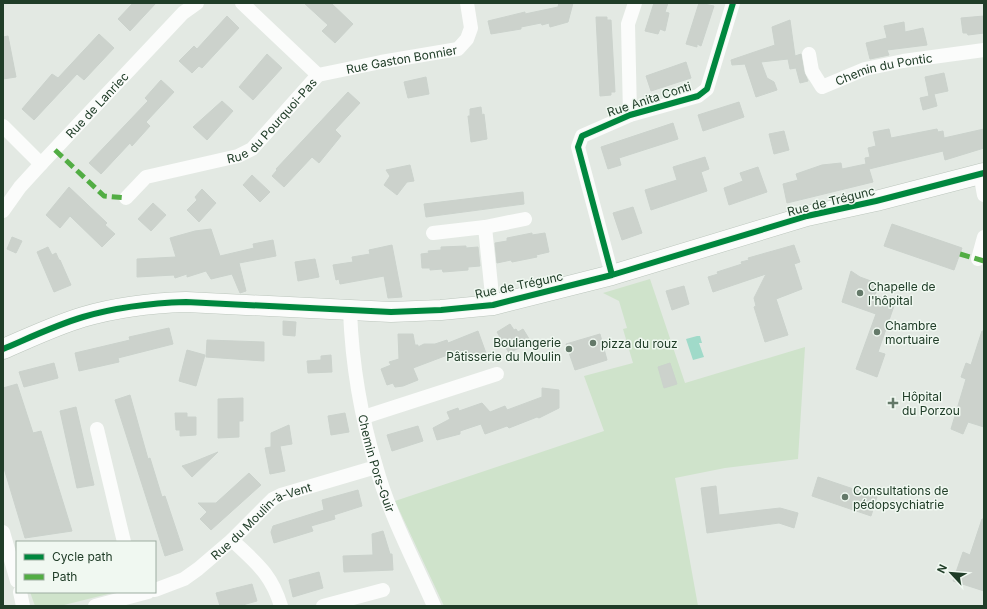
<svg xmlns="http://www.w3.org/2000/svg" width="987" height="609" font-family="Inter,sans-serif">
<style>
.green{fill:#cfe3cb}
.water{fill:#a0dac9}
.building{fill:#ccd2cc;stroke:#cbd2cc}
.lines{fill:none;stroke-linecap:round;stroke-linejoin:round}
.secondary-casing{stroke:#bcc6bd;stroke-width:21}
.minor{stroke:#fbfcfb;stroke-width:14}
.secondary{stroke:#fbfcfb;stroke-width:20}
.quiet{stroke:#52ad44;stroke-width:5;stroke-dasharray:10 5;stroke-linecap:butt}
.cycleway-casing{stroke:#f0f8f1;stroke-width:8}
.cycleway{stroke:#00873e;stroke-width:6}
.poi-dot{fill:#647969;stroke:#f0f8f1;stroke-width:1.5}
.labels{text-anchor:middle;dominant-baseline:central;stroke-width:3;stroke-linejoin:round;paint-order:stroke}
.street-label{font-size:12px;fill:#203d28;stroke:#f0f8f1}
.poi-label{font-size:12px;fill:#203d28;stroke:#f0f8f1;text-anchor:start}
</style>
<rect width="100%" height="100%" fill="#e3e9e3"/>
<path class="green" d="M650,279L685,383L805,347L798,459L725,468L675,478L698,606H444L395,501L604,431L584,376L633,363L623,329L627,328L619,301L603,293Z
M30,592H116L60,606H35Z"/>
<path class="water" d="M697,336H700L702,343H699L704,357L693,360L686,339Z"/>
<path class="building" d="M133,3H156L130,31L118,19Z
M304,3H331L353,24L335,43L322,31L328,25Z
M559,3H573L568,22L550,27L549,23L542,25L541,23L521,27V29L491,34L488,21L525,12V14L558,7Z
M654,3H668L665,12L669,13L665,31L660,29L658,34L645,31Z
M699,3L714,6L701,46L697,44V47L686,44Z
M227,16L239,28L202,68L199,66L192,73L179,61L194,46L197,49Z
M984,16V33L968,35L967,33H963L961,18Z
M596,17H607V20H611L615,92H611V95L600,96Z
M790,20L795,56L801,54L804,72L808,81L800,83L796,68L790,69L788,59L761,62L767,78L774,82L777,90L756,97L745,64L732,65L731,60L775,45L772,27Z
M904,22L905,32L923,28L927,45L887,50L889,55L870,59L866,43L887,38L884,26Z
M99,34L114,48L84,80L77,74L34,120L22,109L52,74L58,78Z
M8,36L16,77L3,79V37Z
M267,54L282,68L253,100L239,87Z
M686,62L691,78L651,91L646,76Z
M944,73L948,91L934,94L937,106L923,110L920,98L929,96L925,77Z
M426,77L429,94L408,98L404,82Z
M161,80L174,92L146,122L150,126L132,146L130,143L101,174L89,163L148,101L145,98Z
M348,92L360,103L335,130L341,136L319,163L312,157L284,187L272,176L277,170L276,169Z
M222,101L233,111L207,140L193,127Z
M739,102L744,117L703,131L698,115Z
M481,107L482,115L484,114L487,139L471,142L468,116H470V109Z
M673,123L678,139L619,158L621,165L608,169L601,147Z
M889,129L891,138L937,129L938,132L943,131L944,138L984,129V148L945,160L943,151L869,169L873,182L787,203L783,184L798,180L796,174L822,165L841,163L842,169L866,164L865,158L870,157L868,148L876,146L873,132Z
M784,131L789,150L774,154L769,134Z
M705,157L709,169L701,172L707,191L651,210L645,190L677,180L673,167Z
M410,165L414,181L407,182L397,195L384,185L390,176L386,170Z
M758,167L767,192L729,205L724,188L743,181L740,173Z
M252,175L270,192L260,202L243,185Z
M69,187L107,223L105,225L115,234L102,247L70,216L60,228L46,215Z
M202,189L216,203L199,222L187,210L197,200L195,197Z
M523,192L524,204L426,217L424,204Z
M153,203L166,215L151,231L138,219Z
M633,207L642,233L622,240L613,213Z
M892,224L962,248L954,270L884,246Z
M211,229L220,256L254,248L253,244L273,240L276,256L239,263L246,291L240,293L232,274L211,279L206,271L187,277V274L175,278L174,275L137,277V259L176,257L170,238L195,231Z
M532,233V235L545,233L549,252L536,255L537,257L512,262L511,260L497,263L495,243L507,241V238Z
M12,237L22,241L16,253L7,249Z
M392,245L402,297L388,298L384,276L340,284L339,279L336,280L333,265L353,262L352,257L370,254L369,250Z
M794,245L800,262L794,264L802,289L776,299L788,335L765,342L754,307L756,306L754,298L766,274L713,292L708,277L718,274L717,272L742,264L741,262L749,260L748,258Z
M466,246V248L478,247L480,266L468,267V270L443,272L442,269L430,270V268H422L421,254L429,253L428,251L441,250V247Z
M48,247L52,255L56,253L59,260H60L71,285L54,292L37,252Z
M315,259L319,277L298,281L295,262Z
M851,271L860,277L879,284L875,295L895,303L878,352L885,354L877,377L856,369L876,314L842,302Z
M684,286L689,304L672,310L666,291Z
M283,321L296,322L295,336L283,335Z
M510,324L514,330L516,329L518,332L523,329L531,342L509,353L497,332Z
M169,328L173,344L118,358L119,362L79,371L75,353L130,340L129,337Z
M478,331L487,356L477,360L475,355L461,360L458,351L413,368L418,380L403,386L395,387L393,383L387,385L381,369L391,365L389,362L399,359L398,334H413L415,345H418V347L424,344H435L447,340L448,343Z
M982,331H984V427L968,422L963,434L951,429L966,379L961,377L966,363L971,365Z
M600,334L607,360L575,370L566,344Z
M207,340L264,342V361L206,357Z
M187,350L205,355L196,386L179,381Z
M331,355L332,372L308,373L307,361L321,360V356Z
M54,363L58,378L24,387L19,372Z
M670,363L677,384L664,388L658,367Z
M17,384L33,433L41,431L72,531L25,538L3,465V388Z
M542,388L559,390V408L539,418L537,417L509,428L507,426L485,434L481,424L460,431V434L437,440L433,428L450,419L447,412L458,408L459,411L482,403L490,412L505,406L507,410L542,397Z
M130,395L148,459L150,458L162,497L165,496L183,550L165,556L115,400Z
M243,398V421H239V437L218,438V399Z
M76,407L94,485L77,488L60,411Z
M175,413H187V417H196V435L180,436V430H176Z
M345,413L349,432L331,435L328,416Z
M289,425L292,444L280,446L285,471L270,474L265,448L271,447V433Z
M418,426L423,441L392,451L387,435Z
M218,452L192,477L182,466L191,463Z
M249,473L261,485L211,530L200,519L207,512L198,503H216Z
M818,477L877,497L871,516L812,496Z
M716,486L719,515L780,508L798,513L794,528L779,523L707,533L701,488Z
M358,490L362,506L334,515L335,519L311,526L313,531L274,543L271,532L273,526L324,510L322,500Z
M982,519H984V591L953,581L963,552L970,555Z
M383,531L390,554H392L393,570L344,572L343,556L373,555L372,534Z
M319,572L323,588L293,597L289,580Z
M252,584L257,601L239,606H220L216,593Z"/>
<g class="lines">
<defs>
<path id="secondary" d="M3,349C29,338 56,325 83,317C117,307 152,303 186,302L391,312L441,310L493,305L612,275L807,216L876,201L984,173"/>
</defs>
<use href="#secondary" class="secondary-casing"/>
<g class="minor">
<path d="M242,3L318,75"/>
<path id="s1" d="M809,54L812,71L822,87L865,69L903,61L984,50"/>
<path id="s2" d="M318,75L381,62L458,49L467,39L471,28L467,3"/>
<path d="M630,115L628,24L635,3"/>
<path d="M3,126L41,164"/>
<path d="M980,173L984,195"/>
<path id="s3" d="M126,198L146,177L238,156L252,149L318,75"/>
<path id="s4" d="M3,211L20,187L41,164L183,13L197,3"/>
<path d="M485,227L525,219"/>
<path d="M433,233L485,227L493,305"/>
<path d="M978,259L984,237"/>
<path d="M612,275L578,147L582,136L630,115L698,96L707,89L733,3"/>
<path id="s5" d="M350,311C352,362 361,417 376,466C389,514 414,560 434,606"/>
<path d="M364,417L497,374"/>
<path d="M97,429L124,542"/>
<path d="M3,532L17,581"/>
<path d="M232,540C256,563 271,573 281,606"/>
<path id="s6" d="M155,590L184,579L198,569L232,540L273,499L281,495L376,467"/>
<path d="M20,592L23,606"/>
<path d="M95,606L148,592"/>
<path d="M323,606L383,590"/>
</g>
<use href="#secondary" class="secondary"/>
<path class="quiet" d="M55,150L104,196L126,198
M960,254L984,261"/>
<defs>
<path id="cycleway" d="M612,275L578,147L582,136L630,115L698,96L707,89L733,3
M3,349C29,338 56,325 83,317C117,307 152,303 186,302L391,312L441,310L493,305L612,275L807,216L876,201L984,173"/>
</defs>
<use href="#cycleway" class="cycleway-casing"/>
<use href="#cycleway" class="cycleway"/>
</g>
<g class="poi-dot">
<circle cx="860" cy="293" r="4"/>
<circle cx="877" cy="332" r="4"/>
<circle cx="593" cy="343" r="4"/>
<circle cx="569" cy="349" r="4"/>
<path d="M891 397h4v4h4v4h-4v4h-4v-4h-4v-4h4z"/>
<circle cx="845" cy="497" r="4"/>
</g>
<g class="labels">
<g class="street-label">
<text stroke="none"><textPath href="#s2" startOffset="85">Rue Gaston Bonnier</textPath></text>
<text stroke="none"><textPath href="#s1" startOffset="101">Chemin du Pontic</textPath></text>
<text transform="translate(649 99) rotate(-18)">Rue Anita Conti</text>
<text stroke="none"><textPath href="#s4" startOffset="142">Rue de Lanriec</textPath></text>
<text stroke="none"><textPath href="#s3" startOffset="172">Rue du Pourquoi-Pas</textPath></text>
<text transform="translate(831 201) rotate(-14)">Rue de Trégunc</text>
<text transform="translate(519 285) rotate(-12)">Rue de Trégunc</text>
<text stroke="none"><textPath href="#s5" startOffset="155">Chemin Pors-Guir</textPath></text>
<text stroke="none"><textPath href="#s6" startOffset="129">Rue du Moulin-à-Vent</textPath></text>
</g>
<g class="poi-label">
<text x="868" y="286">Chapelle de<tspan x="868" dy="14">l'hôpital</tspan></text>
<text x="885" y="325">Chambre<tspan x="885" dy="14">mortuaire</tspan></text>
<text x="561" y="342" text-anchor="end">Boulangerie<tspan x="561" dy="14">Pâtisserie du Moulin</tspan></text>
<text x="601" y="343">pizza du rouz</text>
<text x="902" y="396">Hôpital<tspan x="902" dy="14">du Porzou</tspan></text>
<text x="853" y="490">Consultations de<tspan x="853" dy="14">pédopsychiatrie</tspan></text>
</g>
</g>
<rect width="987" height="609" fill="none" stroke="#203d28" stroke-width="8"/>
<rect x="16" y="541" width="140" height="52" fill="#f0f8f1" stroke="#9dada1"/>
<rect x="24" y="554" width="20" height="6" fill="#00873e" stroke="#9dada1"/>
<text x="52" y="561" font-size="12" fill="#203d28">Cycle path</text>
<rect x="24" y="574" width="20" height="6" fill="#52ad44" stroke="#9dada1"/>
<text x="52" y="581" font-size="12" fill="#203d28">Path</text>
<g transform="translate(951 573) rotate(296)" stroke="#f0f8f1" stroke-width="3" paint-order="stroke">
<path d="M0-3L7 15L0 10L-7 15Z" fill="#203d28"/>
<text y="-6" font-size="11" font-weight="bold" text-anchor="middle" fill="#203d28">N</text>
</g>
</svg>
